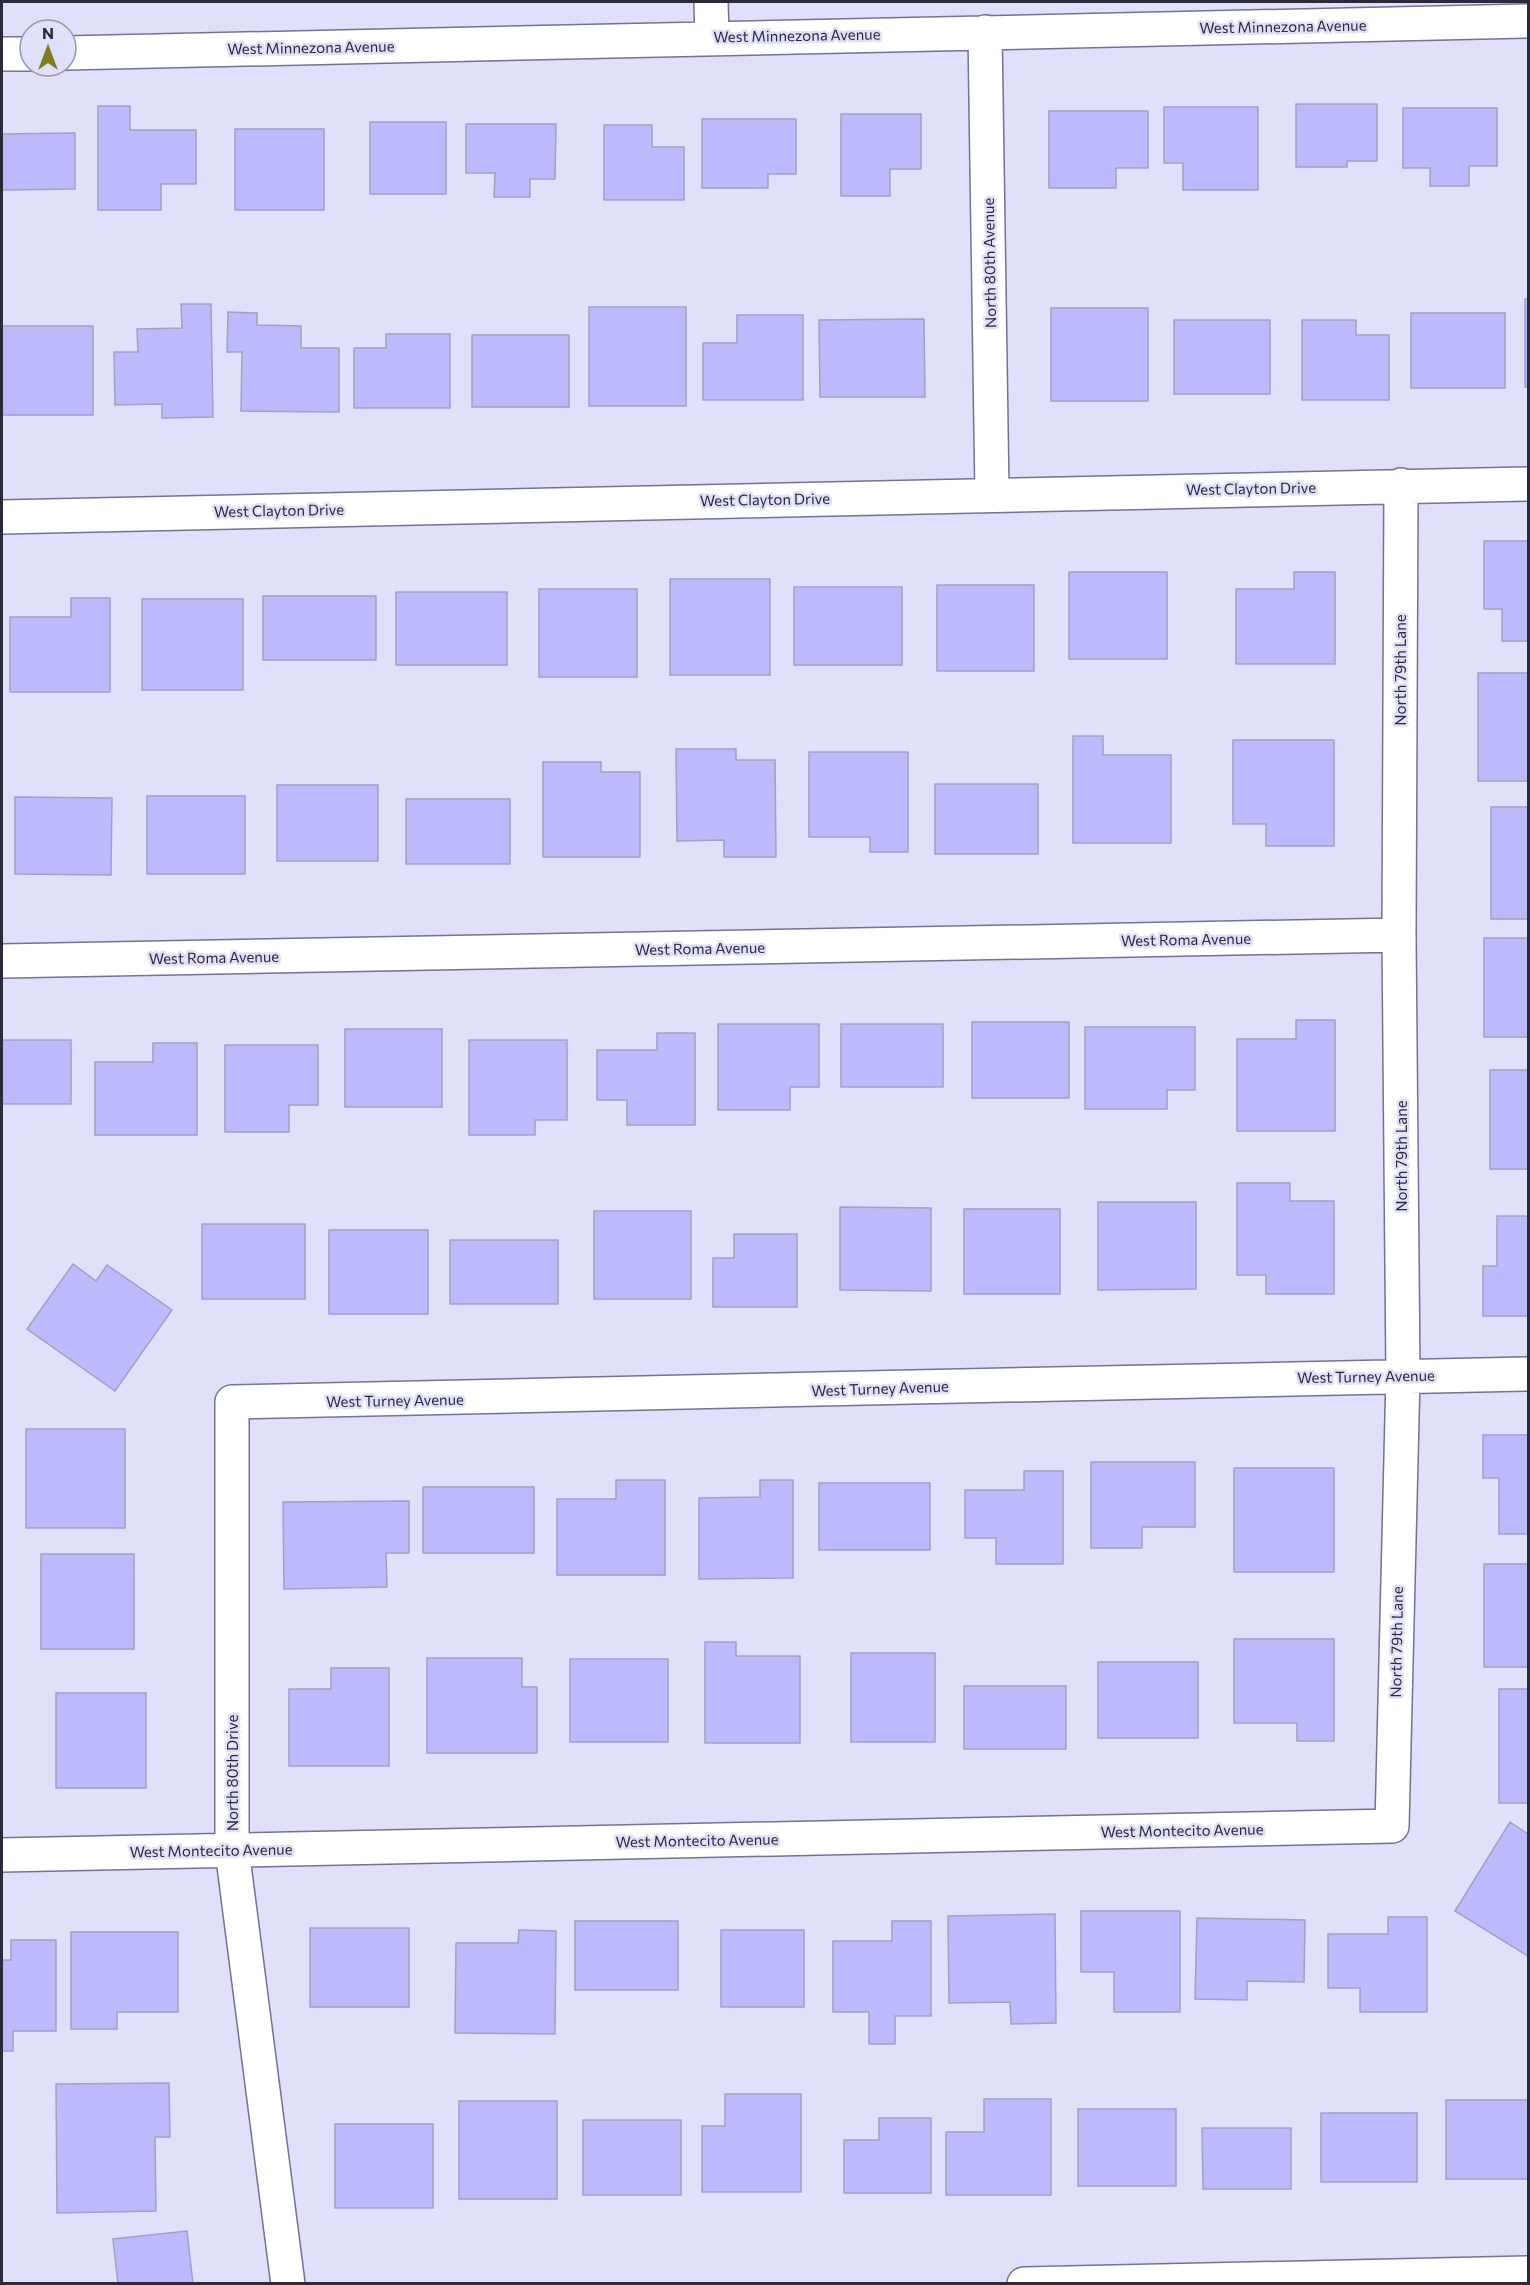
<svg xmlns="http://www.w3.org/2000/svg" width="1530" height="2285" font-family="Commissioner,sans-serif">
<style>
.building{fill:#bdbafb;stroke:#a09fc8;stroke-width:1.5}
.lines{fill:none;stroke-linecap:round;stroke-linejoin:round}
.minor-casing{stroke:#727198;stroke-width:36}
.minor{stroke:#fff;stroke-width:33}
.labels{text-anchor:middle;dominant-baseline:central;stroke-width:5;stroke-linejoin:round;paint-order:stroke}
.street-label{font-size:15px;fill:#2b2a3a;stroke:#e0e0fa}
</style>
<rect width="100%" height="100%" fill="#e0e0fa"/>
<path class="building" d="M1296,104H1377V161H1347V167H1296Z
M98,106H130V130H196V184H161V210H98Z
M1164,107H1258V190H1183V163H1164Z
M1403,108H1497V166H1469V186H1430V168H1403Z
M1049,111H1148V168H1116V188H1049Z
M841,114H921V169H890V196H841Z
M702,119H796V174H768V188H702Z
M370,122H446V194H370Z
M466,124H556L555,179H530V197H494L495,173H466Z
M604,125H652V147H684V200H604Z
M235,129H324V210H235Z
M75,133V189L2,190V134Z
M1525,299H1528V387H1525Z
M181,304H211L213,417L162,418V404L115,405L114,352H138L137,329L182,328Z
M589,307H686V406H589Z
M1051,308H1148V401H1051Z
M228,312L257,313V325L301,326V348H339V412L241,411L242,352H227Z
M1411,313H1505V388H1411Z
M737,315H803V400H703V343H737Z
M924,319L925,397H820L819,320Z
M1174,320H1270V394H1174Z
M1302,320H1356V335H1389V400H1302Z
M2,326H93V415H2Z
M386,334H450V408H354V348H386Z
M472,335H569V407H472Z
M1484,541H1528V641H1502V609H1484Z
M1069,572H1167V659H1069Z
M1294,572H1335V664H1236V589H1294Z
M670,579H770V675H670Z
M937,585H1034V671H937Z
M794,587H902V665H794Z
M539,589H637V677H539Z
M396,592H507V665H396Z
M263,596H376V660H263Z
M71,598H110V692H10V617H71Z
M142,599H243V690H142Z
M1478,673H1528V781H1478Z
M1073,736H1103V755H1171V843H1073Z
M1233,740H1334V846H1266V824H1233Z
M676,749H736V760H775L776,857H724V840L677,841Z
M809,752H908V852H870V837H809Z
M543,762H601V772H640V857H543Z
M935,784H1038V854H935Z
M277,785H378V861H277Z
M147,796H245V874H147Z
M15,797L112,798L111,875L15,874Z
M406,799H510V864H406Z
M1491,807H1528V919H1491Z
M1484,938H1528V1037H1484Z
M1296,1020H1335V1131H1237V1039H1296Z
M972,1022H1069V1098H972Z
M718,1024H819V1087H790V1110H718Z
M841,1024H943V1087H841Z
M1085,1027H1195V1090H1167V1109H1085Z
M345,1029H442V1107H345Z
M657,1033H695V1125H627V1100H597V1050H657Z
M2,1040H71V1104H2Z
M469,1040H567V1120H535V1135H469Z
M153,1043H197V1135H95V1062H153Z
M225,1045H318V1105H289V1132H225Z
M1490,1070H1528V1169H1490Z
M1237,1183H1290V1201H1334V1294H1266V1275H1237Z
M1098,1202H1196V1289L1098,1290Z
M840,1207L931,1208V1291L840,1290Z
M964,1209H1060V1294H964Z
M594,1211H691V1299H594Z
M1497,1216H1528V1316H1483V1266H1497Z
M202,1224H305V1299H202Z
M329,1230H428V1314H329Z
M734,1234H797V1307H713V1258H734Z
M450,1240H558V1304H450Z
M73,1264L96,1281L107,1265L172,1310L115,1391L27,1329Z
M26,1429H125V1528H26Z
M1483,1435H1528V1534H1499V1478H1483Z
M1091,1462H1195V1527H1142V1548H1091Z
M1234,1468H1334V1572H1234Z
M1024,1471H1063V1564H996V1538H965V1490H1024Z
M616,1480H665V1575H557V1499H616Z
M760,1480H793V1578L699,1579V1498L760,1497Z
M819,1483H930V1550H819Z
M423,1487H534V1553H423Z
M409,1501V1553H386L387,1587L284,1589L283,1502Z
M41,1554H134V1649H41Z
M1484,1564H1528V1667H1484Z
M1234,1639H1334V1741H1297V1723H1234Z
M705,1642H736V1656H800V1743H705Z
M851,1653H935V1742H851Z
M427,1658H522V1687H537V1753H427Z
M570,1659H668V1742H570Z
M1098,1662H1198V1738H1098Z
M331,1668H389V1766H289V1689H331Z
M964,1686H1066V1749H964Z
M1499,1689H1528V1803H1499Z
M56,1693H146V1788H56Z
M1510,1822L1528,1834V1956L1455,1911Z
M1081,1911H1180V2012H1114V1972H1081Z
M1055,1914L1056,2023L1011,2024L1010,2002L949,2003L948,1916Z
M1388,1917H1427V2012H1360V1988H1328V1934H1388Z
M1197,1918L1305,1920L1304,1982L1247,1981V2000L1195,1999Z
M575,1921H678V1990H575Z
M892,1921H931V2016H895V2044H869V2012H833V1941H892Z
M310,1928H409V2007H310Z
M519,1930L556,1931L555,2034L455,2033L456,1943H518Z
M721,1930H804V2007H721Z
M71,1932H178V2012H117V2029H71Z
M11,1940H56V2031H13V2051H2V1960H11Z
M169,2083L170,2137H155L156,2211L57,2213L56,2084Z
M725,2094H801V2192H702V2126H725Z
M984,2099H1051V2195H946V2132H984Z
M1446,2100H1528V2179H1446Z
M459,2101H557V2199H459Z
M1078,2109H1176V2186H1078Z
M1321,2113H1417V2182H1321Z
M879,2118H931V2193H844V2140H879Z
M583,2120H681V2195H583Z
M335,2124H433V2208H335Z
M1202,2128H1291V2189H1203Z
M187,2231L193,2284H118L113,2239Z"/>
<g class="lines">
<defs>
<path id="minor" d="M711,2L712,37
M985,32L992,494
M66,53L1528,21
M2,54H30
M2,517L1528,484
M2,961L1399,935
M2,1855L1392,1826L1403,1376L1399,935L1401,485
M288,2284L232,1850V1402C664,1395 1096,1380 1528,1374
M1024,2284L1528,2273"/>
</defs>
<use href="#minor" class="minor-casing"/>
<use href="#minor" class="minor"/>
</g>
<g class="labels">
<g class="street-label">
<text transform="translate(1283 26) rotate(-1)">West Minnezona Avenue</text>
<text transform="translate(797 35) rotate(-1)">West Minnezona Avenue</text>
<text transform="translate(311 47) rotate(-1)">West Minnezona Avenue</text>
<text transform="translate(989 263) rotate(-91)">North 80th Avenue</text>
<text transform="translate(1251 488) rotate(-1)">West Clayton Drive</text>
<text transform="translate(765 499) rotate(-1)">West Clayton Drive</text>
<text transform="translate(279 510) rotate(-1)">West Clayton Drive</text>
<text transform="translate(1400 670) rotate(-90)">North 79th Lane</text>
<text transform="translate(1186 939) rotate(-1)">West Roma Avenue</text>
<text transform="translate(700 948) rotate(-1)">West Roma Avenue</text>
<text transform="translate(214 957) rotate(-1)">West Roma Avenue</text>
<text transform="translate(1401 1156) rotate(-90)">North 79th Lane</text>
<text transform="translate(1366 1376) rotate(-1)">West Turney Avenue</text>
<text transform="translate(880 1388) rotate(-2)">West Turney Avenue</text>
<text transform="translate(395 1400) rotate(-1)">West Turney Avenue</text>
<text transform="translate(1396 1642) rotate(-89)">North 79th Lane</text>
<text transform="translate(232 1773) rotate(-90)">North 80th Drive</text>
<text transform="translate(1182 1830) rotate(-1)">West Montecito Avenue</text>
<text transform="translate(697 1840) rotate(-1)">West Montecito Avenue</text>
<text transform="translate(211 1850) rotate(-1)">West Montecito Avenue</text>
</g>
</g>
<rect width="1530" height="2285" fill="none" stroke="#2b2a3a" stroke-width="6"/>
<g transform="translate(48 48)"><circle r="28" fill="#e0e0fa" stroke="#9897ad" stroke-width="1.5"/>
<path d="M0-4.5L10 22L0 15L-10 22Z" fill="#817c22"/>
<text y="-9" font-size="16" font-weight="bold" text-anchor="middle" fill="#2b2a3a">N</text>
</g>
</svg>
